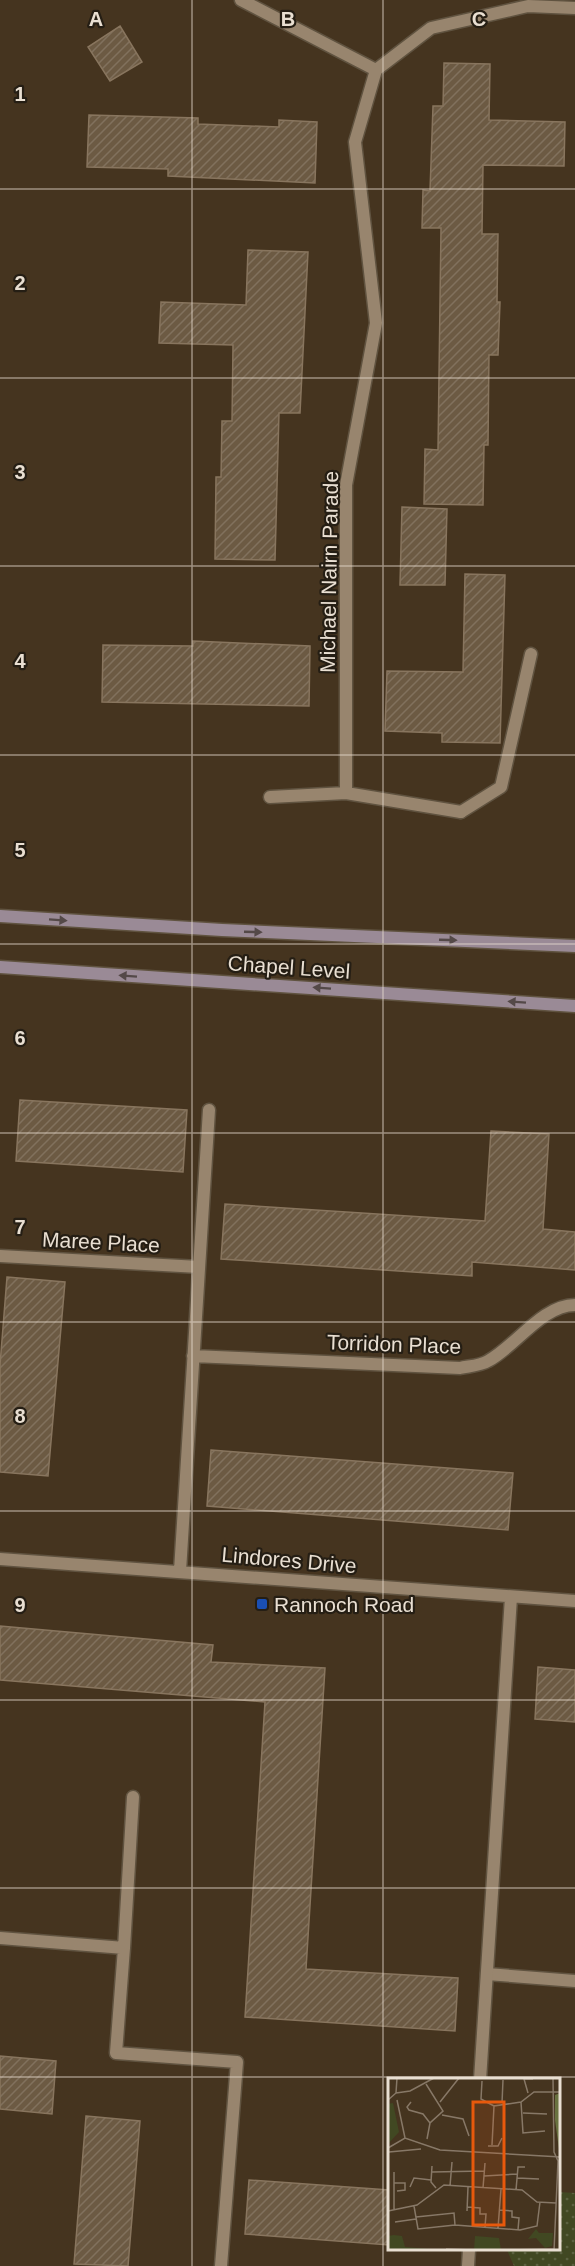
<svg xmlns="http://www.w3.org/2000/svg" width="575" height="2266" font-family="Helvetica,sans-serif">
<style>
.green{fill:url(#green-dots)}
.building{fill:url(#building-hatch);stroke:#88755e;stroke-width:1.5}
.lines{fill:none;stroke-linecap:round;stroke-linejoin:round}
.service-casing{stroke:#605340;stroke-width:15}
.minor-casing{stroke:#605340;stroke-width:15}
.secondary-casing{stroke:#605340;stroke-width:15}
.service{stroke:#98856e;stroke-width:12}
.minor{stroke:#98856e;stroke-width:12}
.secondary{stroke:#9a8a96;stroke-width:12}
.oneway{fill:#544948}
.grid{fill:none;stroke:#e9dfd2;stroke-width:1.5;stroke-opacity:0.55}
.transit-dot{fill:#1a4fb4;stroke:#251e14;stroke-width:2}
.labels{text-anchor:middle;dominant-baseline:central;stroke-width:4.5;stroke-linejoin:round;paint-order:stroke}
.street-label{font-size:21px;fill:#e9dfd2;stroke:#251e14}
.poi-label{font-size:21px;fill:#e9dfd2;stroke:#251e14;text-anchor:start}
.inset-road{fill:none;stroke:#877867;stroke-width:1.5}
.view{fill:#e8590c;fill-opacity:0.15;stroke:#e8590c;stroke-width:3}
.inset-edge{fill:none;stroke:#e9dfd2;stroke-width:3}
.grid-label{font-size:20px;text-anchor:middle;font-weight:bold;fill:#e9dfd2;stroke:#251e14;stroke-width:4.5;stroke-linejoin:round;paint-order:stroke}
</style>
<defs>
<pattern id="green-dots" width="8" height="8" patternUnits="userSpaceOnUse" patternTransform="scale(1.5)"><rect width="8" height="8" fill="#414822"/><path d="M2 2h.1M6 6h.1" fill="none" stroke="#5c6241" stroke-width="1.8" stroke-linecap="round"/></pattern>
<pattern id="building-hatch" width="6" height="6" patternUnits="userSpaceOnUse" patternTransform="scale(1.5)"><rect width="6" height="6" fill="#6c5a43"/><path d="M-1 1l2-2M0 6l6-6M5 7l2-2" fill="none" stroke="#81715d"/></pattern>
</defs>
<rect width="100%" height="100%" fill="#45341f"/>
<path class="green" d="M559,2192L575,2193V2266H514L507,2250H558Z"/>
<path class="building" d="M120,26L142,62L110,81L88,47Z
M444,63L490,64L489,120L565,122L564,166L483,165L482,234H498L497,302H500L498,355H489L488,445H484L483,505L424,504L425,449L438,450L441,228H422L423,190L430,191L433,106H443Z
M89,115L198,118V124L279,127V120L317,122L315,183L168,176V169L87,167Z
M248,250L308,252L300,413H279L275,560L215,559L216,477H221L222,421H232L233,345L159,343L161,302L246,305Z
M402,507L447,509L445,585H400Z
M465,574L505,575L500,743L442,742V733L385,731L387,671L463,672Z
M193,641L310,646L309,706L102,702L103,645L193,646Z
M20,1100L187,1110L183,1172L16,1161Z
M491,1131L549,1134L543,1229L575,1232V1270L472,1262V1276L221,1259L225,1204L485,1221Z
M7,1277L65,1282L48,1476L0,1472V1365Z
M211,1450L513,1473L508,1530L207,1506Z
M0,1626L213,1645L211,1662L325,1668L306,1969L458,1978L455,2031L245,2017L265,1702L0,1680Z
M538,1667L575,1670V1722L535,1719Z
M0,2056L56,2061L52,2114L0,2109Z
M86,2116L140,2121L128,2266L74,2264Z
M249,2180L389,2190V2245L245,2234Z"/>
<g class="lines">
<defs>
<path id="service" d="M461,812L501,787L531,654
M0,1938L124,1948L116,2053L237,2062L221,2266
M124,1948L133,1797
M487,1974L575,1981"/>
<path id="minor" d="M241,0L376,70
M346,793V485L376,323L355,142L376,70L431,28L528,6L575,8
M270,797L346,793L461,812
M0,1256L199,1267
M193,1356L460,1368C468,1366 480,1366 488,1361C515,1347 542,1305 575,1305
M0,1559L575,1601
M180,1571L209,1110
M480,2080L511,1597
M468,2266L469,2250"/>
<path id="secondary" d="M0,916L222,930L575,946
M0,967L575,1006"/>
</defs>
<use href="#service" class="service-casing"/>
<use href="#minor" class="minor-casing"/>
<use href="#secondary" class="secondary-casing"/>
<use href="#service" class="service"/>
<use href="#minor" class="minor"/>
<use href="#secondary" class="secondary"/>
</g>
<defs><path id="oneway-solid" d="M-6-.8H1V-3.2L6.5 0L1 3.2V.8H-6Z" transform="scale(1.5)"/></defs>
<g class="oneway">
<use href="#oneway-solid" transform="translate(58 920) rotate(4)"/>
<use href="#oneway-solid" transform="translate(253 932) rotate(2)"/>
<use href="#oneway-solid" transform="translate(448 940) rotate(2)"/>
<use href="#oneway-solid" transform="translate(128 976) rotate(-176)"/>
<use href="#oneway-solid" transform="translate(322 988) rotate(-176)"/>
<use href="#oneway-solid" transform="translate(517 1002) rotate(-176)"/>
</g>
<path class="grid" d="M192,0V2266M383,0V2266M0,189H575M0,378H575M0,566H575M0,755H575M0,944H575M0,1133H575M0,1322H575M0,1511H575M0,1700H575M0,1888H575M0,2077H575"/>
<rect class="transit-dot" x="256" y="1598" width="12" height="12" rx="3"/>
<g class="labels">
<g class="street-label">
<text transform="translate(329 572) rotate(-89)">Michael Nairn Parade</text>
<text transform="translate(289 967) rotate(4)">Chapel Level</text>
<text transform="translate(101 1242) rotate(3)">Maree Place</text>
<text transform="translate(394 1344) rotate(2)">Torridon Place</text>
<text transform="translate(289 1560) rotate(5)">Lindores Drive</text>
</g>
<g class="poi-label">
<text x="274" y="1604">Rannoch Road</text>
</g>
</g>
<g transform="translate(388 2078)">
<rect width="172" height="172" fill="#45341f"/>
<path d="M5,25L11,54L0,66V26ZM148,151L151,155H165L164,168L157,170L148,160L140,161ZM6,157L14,158L17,169L54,172H0V158ZM87,158L111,160L113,172H86Z" fill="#414822"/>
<path d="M172,15L171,71L167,42V17Z" fill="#697240"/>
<path class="inset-road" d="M165,0L166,74L170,83L166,173M94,3L93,21L106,28M38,6L55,33L42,45L39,61M8,15L22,13L46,0M140,15L136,1H145M0,22L8,15L9,0M9,22L17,60M23,24L19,29L21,32L35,36L42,45M52,24L71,0M133,24L135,55L157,53M114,25L115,2M135,35L159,36M54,37L75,41L81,58M104,67L106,28L133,24L146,14H173M100,68H110L114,60M0,70L17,60L52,72L173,79M1,74L33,71M44,88L43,104L48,110M6,94V132M44,94L96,93M96,98L129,96M129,100L151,101M6,105H17V112L9,113M62,108L64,84M22,109L26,100L43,102M95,110L97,85M128,112L130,89H137M26,128L30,151L67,147L132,152L149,148L152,124M79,129L92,130V136H98L97,149M112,132L124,133V139L131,140L130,152M0,133L29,127L56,107L134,112L149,124L168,125M79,133L80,109M28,139L66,135L67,147M7,144L28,141M110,150L113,111M58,171L84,172M115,172L166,171"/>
<path class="view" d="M85,24H116V147H85Z"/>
<rect width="172" height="172" class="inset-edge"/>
</g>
<g class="grid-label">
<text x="96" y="26">A</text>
<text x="288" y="26">B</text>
<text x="479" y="26">C</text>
<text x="20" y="101">1</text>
<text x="20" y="290">2</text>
<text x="20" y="479">3</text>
<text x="20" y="668">4</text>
<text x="20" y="857">5</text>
<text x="20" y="1045">6</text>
<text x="20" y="1234">7</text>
<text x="20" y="1423">8</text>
<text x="20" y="1612">9</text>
</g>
</svg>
